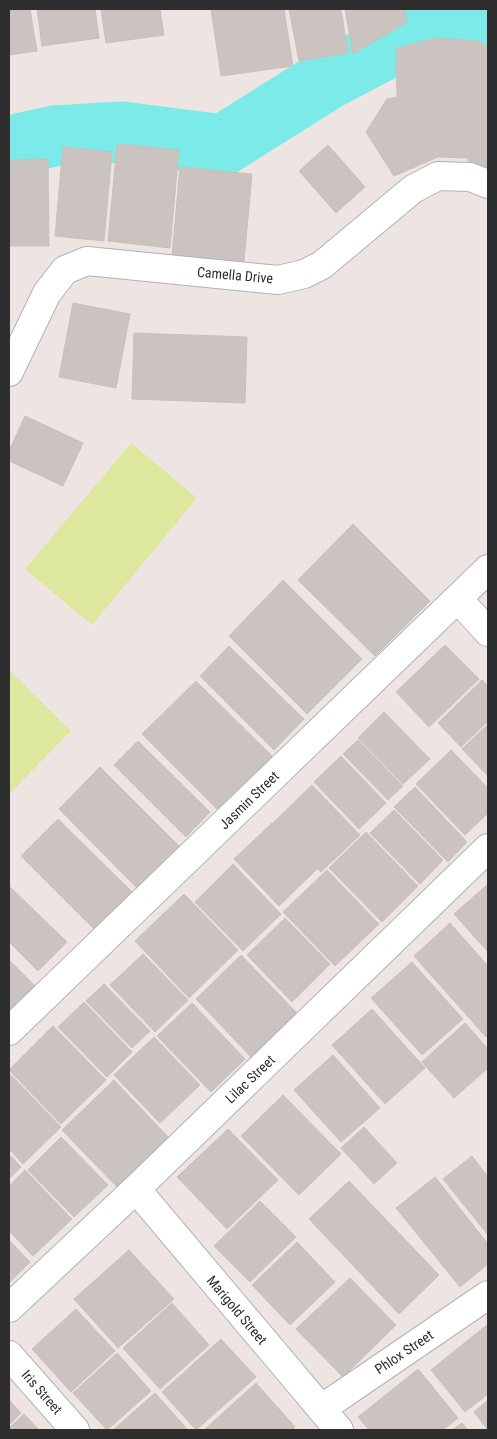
<svg xmlns="http://www.w3.org/2000/svg" width="497" height="1439" font-family="'Roboto Condensed',sans-serif">
<style>
.pitch{fill:#dde89e}
.lines{fill:none;stroke-linecap:round;stroke-linejoin:round}
.river{stroke:#7beae8;stroke-width:61}
.building{fill:#cac3c0;stroke:#cac0bb}
.minor-casing{stroke:#aeb3b9;stroke-width:30}
.tertiary-casing{stroke:#aeb3b9;stroke-width:30}
.minor{stroke:#fff;stroke-width:28}
.tertiary{stroke:#fff;stroke-width:28}
.labels{text-anchor:middle;dominant-baseline:central;stroke-width:4;stroke-linejoin:round;paint-order:stroke}
.street-label{font-size:14px;fill:#2e2e2e;stroke:#fff}
</style>
<rect width="100%" height="100%" fill="#eee5e2"/>
<path class="pitch" d="M131,443L197,498L92,625L25,569Z
M9,670L71,731L9,794Z"/>
<g class="lines">
<path class="river" d="M9,146L54,136L122,132L223,145L328,79L400,41L463,31L488,41"/>
</g>
<path class="building" d="M9,9H30L37,51L9,55Z
M37,9H95L99,38L42,46Z
M101,9H160L164,35L106,43Z
M211,9H284L293,66L221,76Z
M289,9H341L348,53L299,61Z
M345,9H405L407,22L353,54Z
M436,38L477,41L488,46V170L468,163V158L438,157L394,176L366,132L387,99L397,97L396,48Z
M117,144L179,150L170,248L108,241Z
M328,145L365,187L336,213L299,171Z
M63,147L112,152L104,241L55,236Z
M48,159L49,246H9V160Z
M180,167L252,174L244,262L172,255Z
M73,303L130,314L116,388L59,377Z
M134,333L247,337L245,403L132,399Z
M25,416L83,443L63,486L9,461V451Z
M353,524L430,601L375,656L298,580Z
M283,580L362,659L307,714L229,636Z
M445,645L479,679L429,727L396,692Z
M229,646L304,719L274,750L200,676Z
M482,680L488,686V721L461,747L438,723Z
M196,681L272,756L218,810L142,734Z
M384,712L430,759L403,784L358,738Z
M488,724V776L462,749Z
M358,740L403,786L388,800L343,754Z
M138,741L210,812L186,837L114,765Z
M451,750L488,788V813L465,835L416,784Z
M341,756L386,803L359,829L314,782Z
M100,767L182,849L140,891L59,809Z
M312,785L360,835L321,872L273,823Z
M415,787L467,842L448,862L394,807Z
M394,810L443,860L420,884L370,833Z
M58,819L132,892L95,930L21,856Z
M272,823L317,869L279,906L234,859Z
M366,832L418,886L382,922L329,868Z
M233,864L281,914L243,951L195,902Z
M327,870L379,924L335,966L283,912Z
M488,884V952L454,914Z
M9,886L67,942L38,971L9,942Z
M184,894L238,950L189,998L135,941Z
M285,918L330,964L292,1002L247,955Z
M450,923L488,966V1035L486,1037L414,956Z
M143,954L188,1000L155,1032L110,985Z
M241,955L297,1013L251,1057L196,999Z
M9,960L35,986L9,1013Z
M412,962L463,1019L422,1055L371,998Z
M104,984L150,1031L132,1048L86,1001Z
M84,1002L132,1052L107,1077L58,1027Z
M192,1003L245,1059L211,1092L157,1036Z
M372,1009L425,1068L385,1104L332,1045Z
M465,1023L488,1049V1068L454,1098L422,1062Z
M53,1026L106,1080L61,1124L9,1070Z
M154,1037L200,1085L160,1123L114,1075Z
M333,1055L380,1108L341,1142L294,1090Z
M9,1073L61,1127L23,1164L9,1149Z
M114,1080L169,1138L118,1188L62,1130Z
M283,1095L341,1154L299,1195L241,1136Z
M364,1127L397,1163L374,1184L341,1148Z
M228,1129L278,1180L227,1229L177,1177Z
M61,1137L108,1185L74,1217L28,1170Z
M9,1154L21,1167L9,1179Z
M472,1156L488,1177V1235L443,1179Z
M25,1170L72,1219L33,1256L9,1231V1186Z
M435,1177L488,1244V1264L460,1287L396,1208Z
M349,1181L439,1275L399,1314L309,1219Z
M260,1201L296,1237L250,1282L214,1246Z
M9,1240L30,1262L9,1283Z
M297,1242L335,1282L290,1325L252,1285Z
M129,1250L174,1299L118,1348L74,1299Z
M350,1278L396,1325L343,1377L296,1329Z
M172,1303L209,1345L160,1389L123,1348Z
M76,1309L115,1351L71,1392L32,1349Z
M488,1324V1394L465,1412L431,1370Z
M221,1339L256,1377L196,1430L162,1392Z
M117,1353L151,1391L107,1430L73,1393Z
M418,1369L458,1418L443,1430H369L358,1417Z
M256,1383L295,1427L292,1430H204Z
M155,1393L188,1430H113Z
M9,1400L21,1413L9,1425Z
M488,1400V1430L474,1412Z
M24,1414L39,1430H9V1428Z
M462,1423L468,1430H452Z"/>
<g class="lines">
<defs>
<path id="minor" d="M458,599L488,632
M136,1189L339,1430
M9,1308L136,1189L488,848
M9,1355L75,1430
M321,1409L488,1295"/>
<path id="tertiary" d="M9,372L47,293L65,270L87,261L278,280L304,274L322,265L413,189L438,176L470,177L488,184
M9,1031L488,569"/>
</defs>
<use href="#minor" class="minor-casing"/>
<use href="#tertiary" class="tertiary-casing"/>
<use href="#minor" class="minor"/>
<use href="#tertiary" class="tertiary"/>
</g>
<g class="labels">
<g class="street-label">
<text transform="translate(235 275) rotate(5)">Camella Drive</text>
<text transform="translate(249 800) rotate(-44)">Jasmin Street</text>
<text transform="translate(250 1079) rotate(-44)">Lilac Street</text>
<text transform="translate(237 1310) rotate(50)">Marigold Street</text>
<text transform="translate(404 1352) rotate(-34)">Phlox Street</text>
<text transform="translate(42 1392) rotate(49)">Iris Street</text>
</g>
</g>
<rect width="497" height="1439" fill="none" stroke="#2e2e2e" stroke-width="20"/>
</svg>
